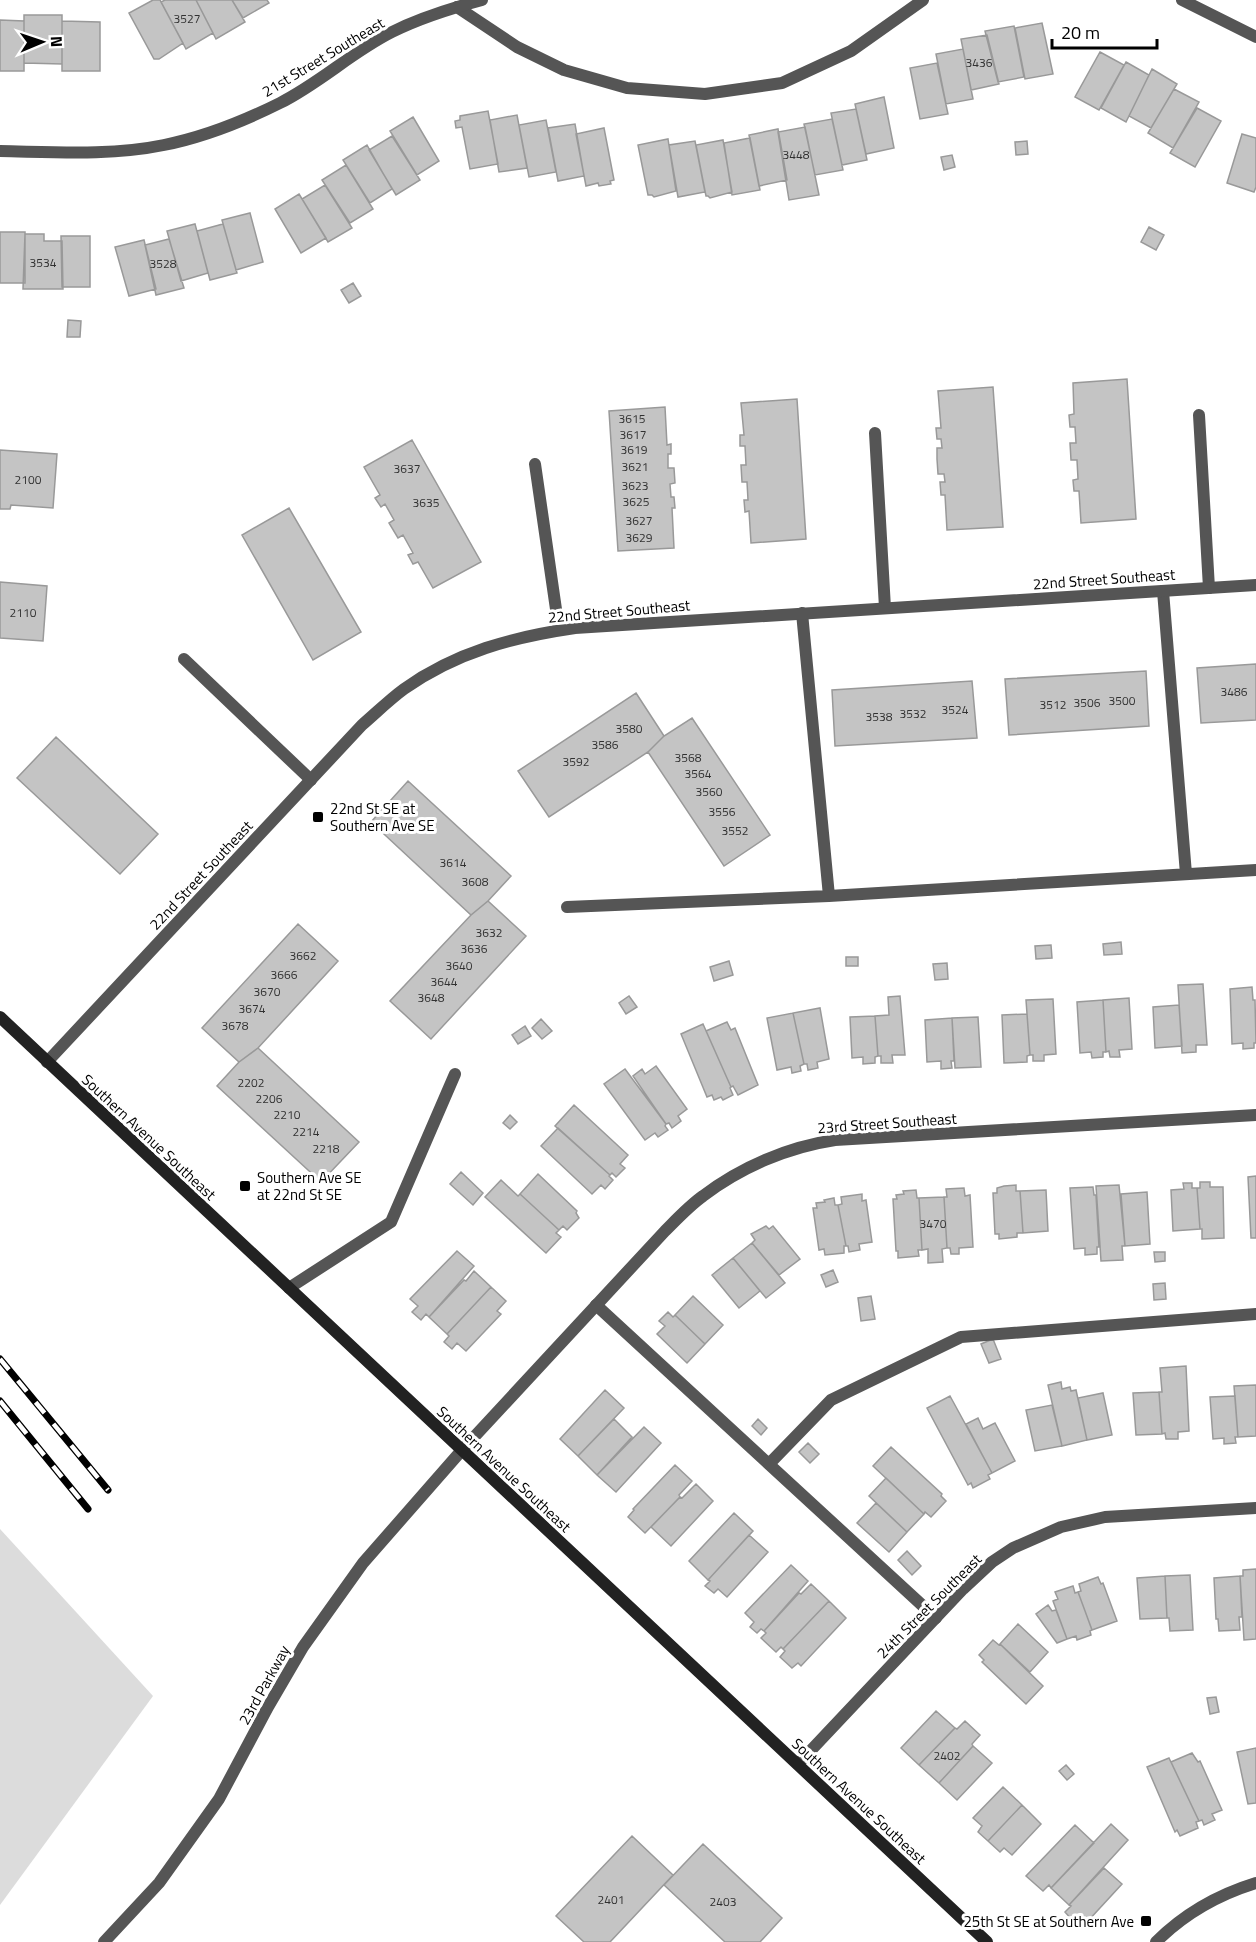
<svg xmlns="http://www.w3.org/2000/svg" width="1256" height="1942" font-family="'Titillium Web',sans-serif">
<style>
.green{fill:#dcdcdc}
.building{fill:#c4c4c4;stroke:#999;stroke-width:1.5}
.lines{fill:none;stroke-linecap:round;stroke-linejoin:round}
.service{stroke:#555;stroke-width:12}
.minor{stroke:#555;stroke-width:12}
.tertiary{stroke:#555;stroke-width:12}
.secondary{stroke:#222;stroke-width:12}
.rail-casing{stroke:#000;stroke-width:7}
.rail{stroke:#fff;stroke-width:4.5;stroke-dasharray:14;stroke-linecap:butt}
.poi-dot{fill:#000;stroke:#fff;stroke-width:2}
.labels{text-anchor:middle;dominant-baseline:central;stroke-width:6;stroke-linejoin:round;paint-order:stroke}
.number-label{font-size:12px;fill:#313131}
.street-label{font-size:15px;fill:#000;stroke:#fff}
.poi-label{font-size:15px;fill:#000;stroke:#fff;text-anchor:start}
</style>
<rect width="100%" height="100%" fill="#fff"/>
<path class="green" d="M0,1529L153,1696L0,1905Z"/>
<path class="building" d="M153,0H160L183,43L159,59H154L129,13Z
M165,0H196L213,33L186,49L161,2Z
M196,0H232L245,22L216,39Z
M232,0H267L269,3L243,18Z
M24,15H62V64L24,63Z
M0,20L24,21V71H0Z
M62,21L100,22V71H62Z
M1042,23L1053,74L1025,79L1015,28Z
M1014,26L1024,77L998,82L985,31Z
M987,35L999,84L971,90L961,39Z
M963,49L973,99L946,104L936,54Z
M1100,52L1124,65L1099,110L1075,97Z
M1126,62L1149,75L1126,122L1101,108Z
M937,63L948,114L920,119L910,68Z
M1152,69L1177,84L1151,128L1129,116Z
M1174,89L1199,102L1173,148L1148,133Z
M884,97L894,148L866,154L855,104Z
M1197,108L1221,121L1195,167L1170,153Z
M856,109L867,160L842,165L831,113Z
M488,111L498,164L470,169L462,127L456,128L455,121L460,120V116Z
M517,115L527,168L499,172L490,120Z
M413,117L439,161L417,175L390,131Z
M832,119L843,170L815,175L804,124Z
M546,120L556,172L529,177L519,125Z
M575,124L584,176L558,181L548,128Z
M805,127L819,195L789,200L778,132Z
M604,128L614,180L610,181L611,184L599,186L598,183L586,186L576,134Z
M778,129L787,180L759,186L749,135Z
M1242,134L1256,138V187L1254,192L1227,183Z
M392,136L420,180L396,195L369,150Z
M750,138L760,190L732,195L724,143Z
M668,139L676,191L654,197L652,195H648L638,145Z
M723,140L732,192L710,198L708,196H706L696,145Z
M695,141L705,192L678,197L669,145Z
M1027,141L1028,154L1016,155L1015,142Z
M367,145L392,189L370,203L343,160Z
M952,155L955,167L944,170L941,157Z
M346,165L373,209L350,223L322,180Z
M325,185L352,228L328,242L302,199Z
M299,194L326,238L301,253L275,209Z
M250,213L263,262L236,270L222,220Z
M195,224L208,273L181,281L167,231Z
M223,224L237,273L210,280L197,231Z
M1149,227L1164,235L1156,250L1141,242Z
M0,232H25V283H0Z
M25,234H44V241H62L63,289H23Z
M61,236H90V287H62Z
M169,239L184,288L156,295L145,245Z
M144,240L156,289L129,296L115,247Z
M353,283L361,296L349,303L341,290Z
M68,320L81,321L80,337H67Z
M1127,379L1136,519L1081,523L1079,491H1074L1073,480L1078,479L1077,460H1071L1070,443H1076L1075,427H1070L1069,415L1074,414L1073,383Z
M993,387L1003,527L947,530L945,495H941L940,482H945L944,474H938L937,459V448H942L941,439H937L936,428H941L938,391Z
M797,399L806,539L751,543L749,511L745,512L744,500H748L747,482H742L741,465H746L745,446H740V435H744L741,403Z
M665,407L667,445L671,444V454H668V468H674L675,483L670,484L671,497H674L675,508H672L674,548L618,551L609,411Z
M412,440L481,562L433,588L418,562L413,564L408,555L413,553L403,535L398,538L389,523L394,520L385,504L381,507L375,498L380,495L364,467Z
M0,450L57,454L53,508L11,505L10,509H0Z
M289,508L361,632L313,660L242,535Z
M0,582L47,586L43,641L0,638Z
M1256,664V720L1201,723L1197,668Z
M1146,671L1149,726L1009,735L1005,679Z
M972,681L977,738L835,746L832,690Z
M636,693L664,736L648,752L549,817L518,771Z
M692,718L770,835L724,866L648,752L664,736Z
M56,737L158,834L120,874L17,778Z
M408,781L511,876L488,901L471,915L371,822Z
M488,901L526,936L431,1039L390,1001L471,915Z
M298,924L338,961L258,1048L239,1062L202,1028Z
M1121,942L1122,954L1104,955L1103,944Z
M1051,945L1052,958L1036,959L1035,946Z
M846,957H858V966H846Z
M729,961L733,975L714,981L710,967Z
M947,963L948,979L935,980L933,964Z
M1203,984L1207,1045H1196V1052L1182,1053L1178,985Z
M1252,987L1253,1000H1255L1256,1043H1254V1048L1243,1049V1043L1232,1044L1230,989Z
M629,996L637,1007L626,1014L619,1003Z
M900,996L905,1055H892L893,1063H881V1056H878L875,1016L889,1015L888,997Z
M1129,998L1132,1049L1119,1050L1120,1057H1110L1109,1051L1106,1052L1103,1000Z
M1053,999L1056,1054L1044,1055V1061H1033V1055H1030L1026,1000Z
M1103,1000L1106,1052H1103V1057L1092,1058L1091,1052L1080,1053L1077,1002Z
M1179,1005L1182,1046L1155,1048L1153,1007Z
M820,1008L829,1059L817,1062L818,1068L808,1070L807,1064H804L793,1013Z
M793,1013L804,1064L800,1066L801,1071L792,1073L791,1067L777,1070L767,1018Z
M1027,1014L1030,1055L1027,1056V1062L1004,1063L1002,1015Z
M875,1016L878,1056L875,1057V1063L863,1064V1057L852,1058L850,1017Z
M978,1017L981,1067L955,1068L952,1018Z
M952,1018L954,1061H951L952,1068L941,1069V1061L927,1062L925,1020Z
M541,1019L552,1031L542,1039L532,1028Z
M727,1022L731,1030L735,1028L758,1085L738,1095L733,1086L731,1087L706,1031Z
M703,1024L731,1087L730,1088L733,1095L723,1100L721,1097L714,1100L712,1095L707,1097L681,1034Z
M525,1026L531,1036L518,1044L512,1035Z
M258,1048L359,1142L321,1182L217,1086L239,1062Z
M656,1066L687,1109L678,1116L681,1121L672,1128L669,1123L666,1124L633,1076L642,1069L645,1074Z
M625,1069L666,1124L665,1126L668,1130L658,1137L655,1133L645,1140L604,1084Z
M574,1105L628,1155L620,1164L625,1168L616,1177L612,1173L610,1175L555,1126Z
M510,1115L517,1122L510,1129L503,1123Z
M558,1128L610,1175L609,1176L613,1180L605,1189L601,1185L592,1194L541,1146Z
M461,1172L483,1193L473,1205L450,1184Z
M538,1174L577,1211L576,1213L579,1218L567,1230L563,1226L559,1230L520,1194Z
M1256,1176V1238H1251L1248,1177Z
M501,1180L518,1196L520,1194L559,1230L556,1233L561,1237L546,1253L485,1197Z
M1200,1182H1210V1187H1223L1224,1238L1202,1239V1229H1200L1197,1188H1200Z
M1183,1183H1192V1188H1197L1200,1229L1173,1231L1171,1190L1184,1189Z
M1016,1185V1191H1020L1023,1233H1017V1237L999,1239V1234H995L993,1193H997V1188L1004,1186Z
M1119,1185L1125,1246H1122L1123,1260L1101,1261L1096,1186Z
M1093,1187L1094,1195H1096L1099,1247H1097V1254L1085,1255V1248L1074,1249L1070,1188Z
M964,1188L965,1196L970,1195L973,1247L959,1248V1254H951L950,1248H947L944,1197H947L946,1189Z
M916,1190L917,1198H919L922,1250H918L919,1256L898,1258V1251H896L893,1199H897L896,1195L904,1194L903,1191Z
M1046,1190L1048,1231L1023,1233L1020,1191Z
M1147,1192L1150,1244L1125,1246L1121,1194Z
M862,1194V1201L866,1200L872,1242L859,1244L860,1250L849,1252L848,1246H846L838,1205L842,1204L841,1197Z
M944,1197L947,1248L942,1249L943,1262L928,1263V1249L922,1250L919,1198Z
M834,1198L835,1205H838L846,1246H844V1253L825,1255L824,1249L819,1250L813,1208H817L816,1203L825,1202L824,1200Z
M766,1226L769,1229L773,1226L800,1259L779,1275L752,1243L755,1240L751,1234Z
M752,1243L785,1283L766,1298L733,1258Z
M457,1251L474,1266L429,1317L426,1314L421,1320L412,1312L418,1306L410,1299Z
M1154,1252H1165V1261L1155,1262Z
M733,1258L760,1291L739,1308L712,1275Z
M833,1270L838,1282L826,1287L821,1275Z
M474,1271L491,1287L447,1334L429,1317L464,1280L466,1281Z
M1165,1283L1166,1299L1154,1300L1153,1284Z
M491,1287L506,1301L497,1311L501,1314L466,1351L457,1343L452,1349L444,1342L449,1336L447,1334Z
M693,1296L723,1325L705,1344L675,1315Z
M871,1296L875,1319L861,1321L858,1298Z
M668,1312L673,1317L675,1315L705,1344L687,1363L657,1334L665,1326L659,1321Z
M993,1339L1001,1359L989,1363L981,1344Z
M1186,1366L1189,1431L1178,1432V1439H1166L1165,1433L1162,1434L1159,1392H1162L1160,1368Z
M1061,1382L1062,1389L1070,1387L1071,1391L1076,1390L1087,1440L1062,1446L1048,1385Z
M1256,1385V1436L1238,1437L1234,1386Z
M605,1390L624,1408L578,1456L560,1439Z
M1159,1392L1162,1434L1136,1435L1133,1393Z
M1103,1393L1112,1435L1087,1440L1078,1398Z
M950,1396L992,1473L988,1475L990,1479L973,1488L971,1483L968,1485L927,1408Z
M1235,1396L1238,1437H1235L1236,1443L1224,1444V1438L1213,1439L1210,1397Z
M1052,1405L1062,1446L1035,1451L1026,1410Z
M978,1418L983,1429L995,1423L1015,1461L992,1473L966,1424Z
M614,1419L632,1437L597,1475L578,1456Z
M758,1419L767,1428L761,1435L752,1426Z
M644,1427L661,1443L616,1492L597,1475Z
M808,1443L819,1454L810,1463L799,1452Z
M891,1447L942,1494L941,1496L946,1501L931,1517L925,1512L924,1514L873,1466Z
M675,1465L692,1481L679,1495L680,1497L645,1533L628,1517L634,1510L633,1509Z
M886,1478L924,1514L907,1532L869,1496Z
M696,1484L713,1501L671,1546L651,1527L680,1497L682,1498Z
M876,1503L907,1532L889,1552L857,1523Z
M734,1513L753,1531L708,1580L689,1561Z
M749,1535L768,1552L727,1597L718,1589L714,1593L705,1586L710,1581L708,1580Z
M907,1551L921,1566L912,1575L898,1560Z
M791,1565L808,1581L764,1631L761,1629L757,1633L750,1627L754,1622L745,1613Z
M1256,1569V1639L1244,1640L1240,1576H1243V1570Z
M1190,1575L1193,1630L1170,1631L1169,1618H1167L1165,1576Z
M1165,1576L1167,1618L1140,1619L1137,1578Z
M1240,1576L1242,1617H1239L1240,1630L1219,1631L1218,1619H1216L1214,1578Z
M1098,1577L1101,1584L1103,1583L1117,1621L1092,1630L1078,1592L1081,1591L1079,1584Z
M811,1584L829,1601L783,1649L781,1647L776,1652L761,1638L766,1633L764,1631L799,1593L801,1594Z
M1073,1586L1075,1593L1078,1592L1092,1630L1090,1631L1091,1635L1077,1640L1076,1636L1067,1639L1053,1601L1058,1599L1055,1592Z
M829,1601L846,1618L801,1666L798,1663L792,1668L780,1657L785,1651L783,1649Z
M1048,1605L1052,1611L1056,1610L1067,1639L1057,1643L1036,1614Z
M1018,1624L1048,1652L1030,1672L1000,1644Z
M993,1640L999,1645L1000,1644L1043,1686L1026,1704L982,1662L984,1660L979,1655Z
M1216,1697L1219,1712L1210,1714L1207,1698Z
M936,1711L955,1728L919,1765L901,1748Z
M965,1721L980,1735L972,1744L973,1746L939,1783L919,1765L955,1728L957,1729Z
M973,1746L992,1763L957,1800L939,1783Z
M1256,1748V1803L1248,1804L1237,1752Z
M1192,1753L1198,1762L1200,1761L1222,1810L1212,1814L1215,1820L1204,1825L1202,1820L1199,1821L1171,1762Z
M1169,1758L1199,1821L1196,1822L1198,1828L1180,1836L1177,1830L1175,1832L1147,1767Z
M1066,1765L1074,1774L1067,1780L1059,1771Z
M1003,1787L1022,1805L988,1841L978,1832L982,1826L973,1818Z
M1022,1805L1041,1824L1012,1855L1004,1848L1000,1852L988,1841Z
M1111,1824L1128,1840L1069,1905L1051,1888Z
M1075,1825L1094,1843L1051,1888L1049,1885L1043,1891L1026,1876Z
M632,1836L673,1875L610,1942H584L556,1916Z
M703,1844L782,1918L760,1942H725L664,1885Z
M1104,1868L1122,1884L1087,1922L1085,1919L1081,1923L1076,1918L1073,1921L1065,1912L1071,1906L1069,1905Z"/>
<g class="lines">
<path class="service" d="M457,7L517,47L564,70L627,88L705,94L782,83L851,51L923,0
M1199,415L1209,588
M875,433L885,608
M535,464L559,630
M1163,591L1186,874
M802,613L829,896
M184,659L311,780
M567,907L829,896L1256,870
M289,1288L391,1222L455,1074
M596,1305L936,1618
M769,1464L831,1400L961,1337L1256,1314"/>
<path class="minor" d="M1182,0L1256,37
M0,151C54,152 111,156 164,145C204,137 244,121 280,103C320,83 352,52 392,32C420,18 452,8 482,0
M47,1062L362,725C376,713 389,700 404,689C456,652 513,637 575,628L1256,585
M462,1450L665,1231C677,1219 689,1206 703,1196C741,1167 788,1147 835,1140L1256,1115
M798,1764L963,1589L992,1562L1013,1548L1061,1527L1105,1517L1256,1508
M1156,1942C1185,1913 1217,1895 1256,1883"/>
<path class="tertiary" d="M104,1942L159,1883L219,1799L268,1707L303,1647L363,1563L462,1450"/>
<path class="secondary" d="M0,1017L987,1942"/>
<defs>
<path id="rail" d="M0,1359L108,1490
M0,1401L88,1509"/>
</defs>
<use href="#rail" class="rail-casing"/>
<use href="#rail" class="rail"/>
</g>
<g class="poi-dot">
<rect x="312" y="811" width="12" height="12" rx="3"/>
<rect x="239" y="1180" width="12" height="12" rx="3"/>
<rect x="1140" y="1915" width="12" height="12" rx="3"/>
</g>
<g class="labels">
<g class="number-label">
<text x="187" y="18">3527</text>
<text x="979" y="62">3436</text>
<text x="796" y="154">3448</text>
<text x="43" y="262">3534</text>
<text x="163" y="263">3528</text>
<text x="632" y="418">3615</text>
<text x="633" y="434">3617</text>
<text x="634" y="449">3619</text>
<text x="635" y="466">3621</text>
<text x="407" y="468">3637</text>
<text x="28" y="479">2100</text>
<text x="635" y="485">3623</text>
<text x="636" y="501">3625</text>
<text x="426" y="502">3635</text>
<text x="639" y="520">3627</text>
<text x="639" y="537">3629</text>
<text x="23" y="612">2110</text>
<text x="1234" y="691">3486</text>
<text x="1122" y="700">3500</text>
<text x="1087" y="702">3506</text>
<text x="1053" y="704">3512</text>
<text x="955" y="709">3524</text>
<text x="913" y="713">3532</text>
<text x="879" y="716">3538</text>
<text x="629" y="728">3580</text>
<text x="605" y="744">3586</text>
<text x="688" y="757">3568</text>
<text x="576" y="761">3592</text>
<text x="698" y="773">3564</text>
<text x="709" y="791">3560</text>
<text x="722" y="811">3556</text>
<text x="735" y="830">3552</text>
<text x="453" y="862">3614</text>
<text x="475" y="881">3608</text>
<text x="489" y="932">3632</text>
<text x="474" y="948">3636</text>
<text x="303" y="955">3662</text>
<text x="459" y="965">3640</text>
<text x="284" y="974">3666</text>
<text x="444" y="981">3644</text>
<text x="267" y="991">3670</text>
<text x="431" y="997">3648</text>
<text x="252" y="1008">3674</text>
<text x="235" y="1025">3678</text>
<text x="251" y="1082">2202</text>
<text x="269" y="1098">2206</text>
<text x="287" y="1114">2210</text>
<text x="306" y="1131">2214</text>
<text x="326" y="1148">2218</text>
<text x="933" y="1223">3470</text>
<text x="947" y="1755">2402</text>
<text x="611" y="1899">2401</text>
<text x="723" y="1901">2403</text>
</g>
<g class="street-label">
<text transform="translate(323 57) rotate(-31)">21st Street Southeast</text>
<text transform="translate(1104 579) rotate(-4)">22nd Street Southeast</text>
<text transform="translate(619 611) rotate(-5)">22nd Street Southeast</text>
<text transform="translate(201 875) rotate(-47)">22nd Street Southeast</text>
<text transform="translate(887 1123) rotate(-4)">23rd Street Southeast</text>
<text transform="translate(149 1137) rotate(43)">Southern Avenue Southeast</text>
<text transform="translate(504 1469) rotate(43)">Southern Avenue Southeast</text>
<text transform="translate(929 1606) rotate(-45)">24th Street Southeast</text>
<text transform="translate(264 1685) rotate(-61)">23rd Parkway</text>
<text transform="translate(859 1801) rotate(43)">Southern Avenue Southeast</text>
</g>
<g class="poi-label">
<text x="330" y="808">22nd St SE at<tspan x="330" dy="17">Southern Ave SE</tspan></text>
<text x="257" y="1177">Southern Ave SE<tspan x="257" dy="17">at 22nd St SE</tspan></text>
<text x="1134" y="1921" text-anchor="end">25th St SE at Southern Ave</text>
</g>
</g>
<g transform="translate(42 42) rotate(88)" stroke="#ffffff" stroke-width="4.5" paint-order="stroke">
<path d="M0-4.5L10 22L0 15L-10 22Z" fill="#000000"/>
<text y="-9" font-size="16" font-weight="bold" text-anchor="middle" fill="#000000">N</text>
</g>
<path d="M1052 39v9h105v-9" fill="none" stroke="#000000" stroke-width="3"/>
<text x="1061" y="39" font-size="18" fill="#000000" stroke="#ffffff" stroke-width="4.5" paint-order="stroke">20 m</text>
</svg>
